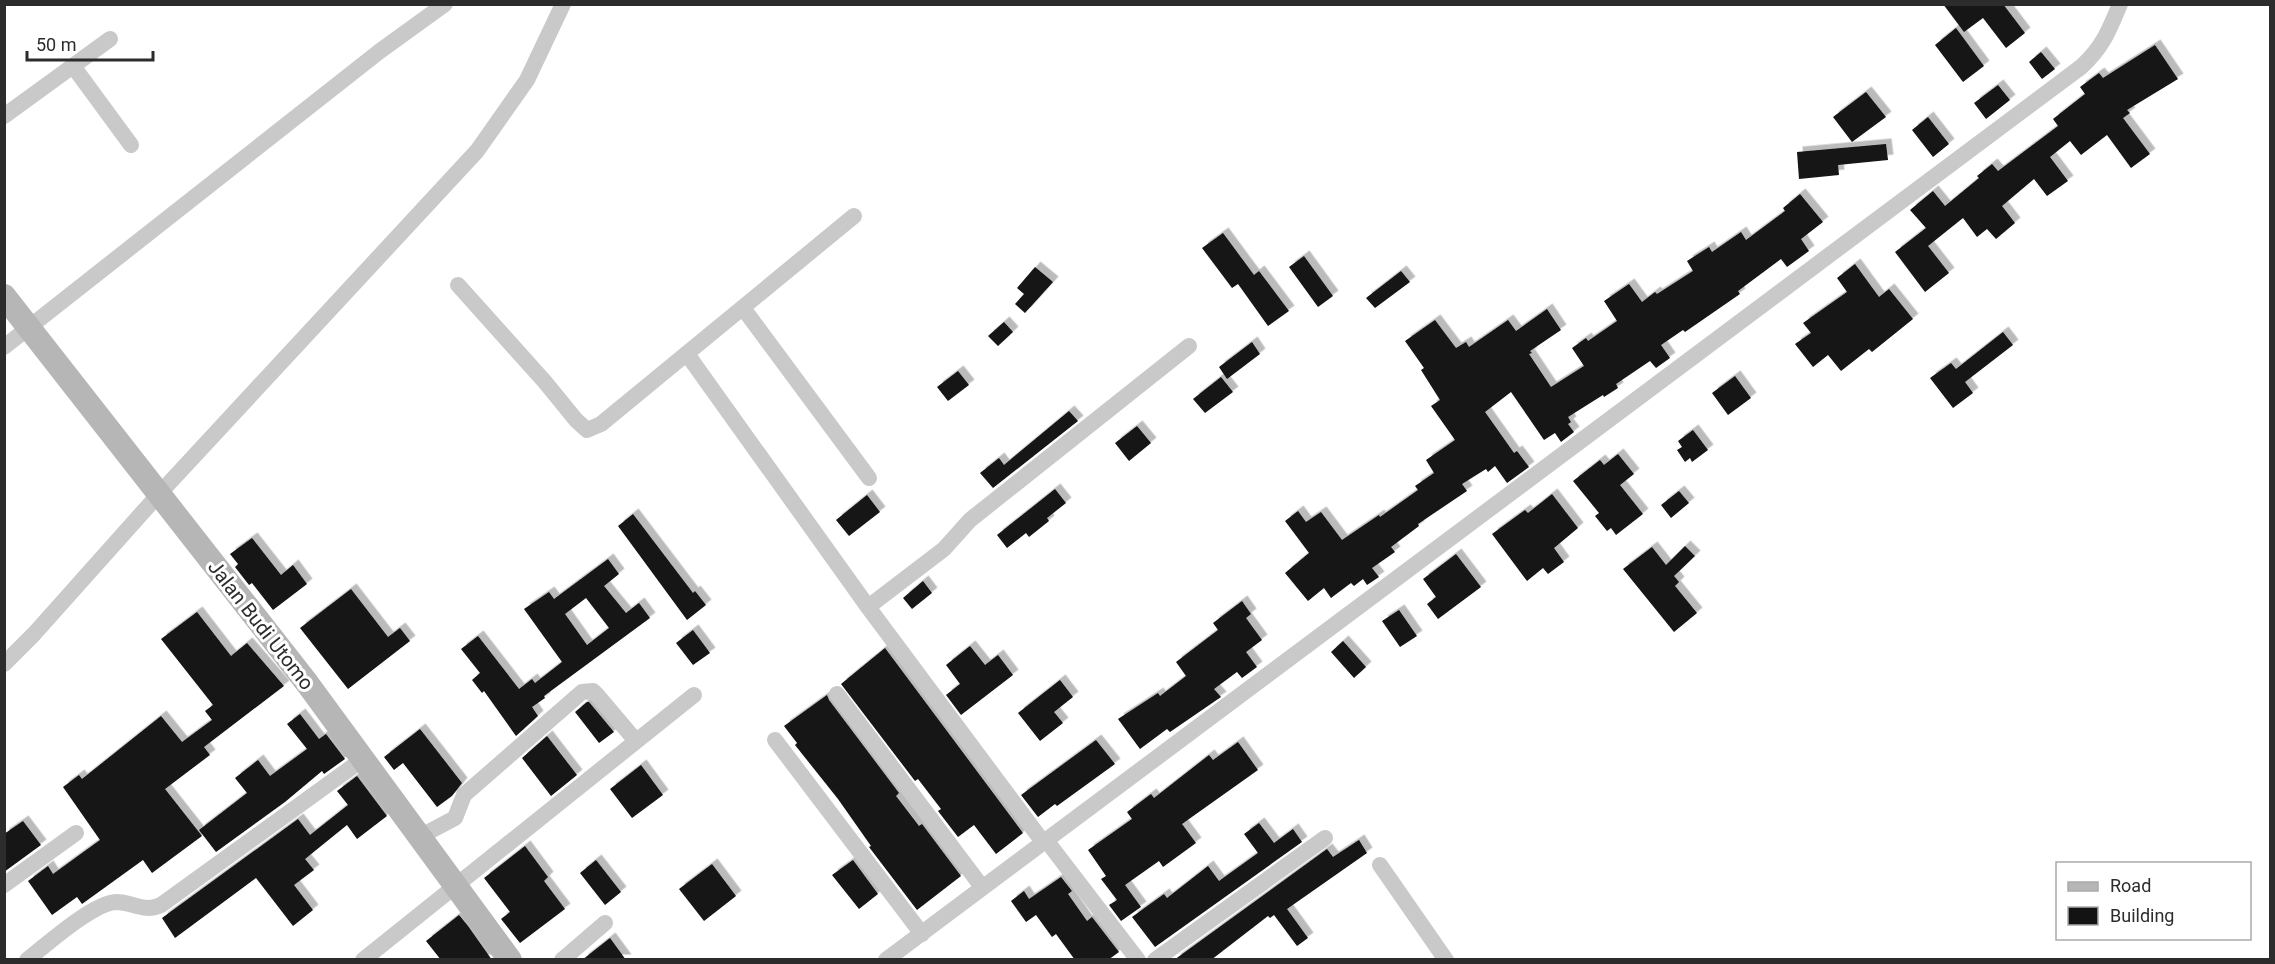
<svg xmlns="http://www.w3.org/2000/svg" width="2275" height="964" font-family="Roboto,sans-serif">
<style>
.building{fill:#131313;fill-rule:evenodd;filter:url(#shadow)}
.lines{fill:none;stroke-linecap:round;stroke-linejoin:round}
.street{stroke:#c9c9c9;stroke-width:16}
.secondary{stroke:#b6b6b6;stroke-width:24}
.labels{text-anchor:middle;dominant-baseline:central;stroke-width:6;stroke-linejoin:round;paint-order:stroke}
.street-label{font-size:20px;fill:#2c2c2c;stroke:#fff}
</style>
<defs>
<filter id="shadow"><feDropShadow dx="5.5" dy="-5.5" stdDeviation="0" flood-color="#0004"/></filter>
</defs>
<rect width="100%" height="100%" fill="#fff"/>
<path class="building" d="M1943,4H2003L2025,33L2006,48L1983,18L1964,32Z
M1956,28L1984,66L1963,82L1935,45Z
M2155,45L2178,79L2127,110L2130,113L2123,118L2150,154L2131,168L2107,135L2081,155L2070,141L2050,157L2068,181L2047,196L2034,179L2002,206L2015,223L1996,239L1987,229L1977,237L1963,218L1928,246L1949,273L1925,292L1895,252L1926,228L1910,210L1933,191L1945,206L1979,178L1977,176L1992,164L1998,171L2058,126L2053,119L2085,94L2080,87L2099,73L2103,78Z
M2041,52L2055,69L2042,79L2029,62Z
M1998,85L2010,100L1986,119L1974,103Z
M1866,92L1886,117L1852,142L1833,117Z
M1928,117L1949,144L1933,157L1912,130Z
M1886,144L1888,160L1838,165L1839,175L1799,179L1797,152Z
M1800,194L1823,222L1801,239L1809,251L1787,267L1781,259L1738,291L1740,294L1685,332L1683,330L1661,345L1670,358L1656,368L1650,361L1616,384L1618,388L1604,397L1603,395L1568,417L1571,422L1568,424L1574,432L1561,442L1555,433L1544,440L1511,392L1485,412L1514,453L1517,451L1529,467L1507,483L1495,466L1488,472L1486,469L1462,484L1467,491L1418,524L1419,526L1391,547L1395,552L1372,568L1379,577L1367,585L1363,579L1354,586L1351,583L1331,598L1324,588L1308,601L1285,573L1309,553L1285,521L1298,511L1306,522L1321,512L1342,540L1379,515L1380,517L1418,490L1415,486L1434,473L1426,460L1455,440L1431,406L1440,400L1421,370L1424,368L1405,341L1435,320L1456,348L1466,342L1469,347L1508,320L1516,331L1547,309L1561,330L1530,351L1532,353L1529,354L1551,387L1584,366L1572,348L1586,338L1588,341L1617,321L1604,301L1629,284L1642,302L1655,292L1657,294L1693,271L1687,261L1709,247L1712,252L1741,232L1746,240L1785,211L1783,208Z
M1223,233L1254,275L1259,271L1289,311L1268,326L1238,284L1232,288L1202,248Z
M1304,256L1333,296L1318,307L1289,267Z
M1855,264L1879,297L1889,289L1913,319L1872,352L1869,349L1841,371L1828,355L1813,367L1795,344L1811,333L1803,323L1847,292L1837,278Z
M1035,267L1053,282L1025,313L1015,304L1024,294L1017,288Z
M1401,271L1410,282L1375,308L1366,298Z
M1004,322L1013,332L998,346L988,336Z
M2003,332L2013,345L1965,382L1973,393L1953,408L1930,378L1951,363L1956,369Z
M1252,342L1260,354L1227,379L1219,367Z
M958,371L969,385L948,401L937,387Z
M1735,376L1751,398L1728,415L1712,393Z
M1221,377L1233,392L1205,413L1193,399Z
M1069,411L1078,421L993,488L980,473L999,458L1004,465Z
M1137,426L1151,443L1129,461L1115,443Z
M1693,430L1708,450L1692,462L1690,458L1685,462L1677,450L1682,447L1678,441Z
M1618,454L1634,474L1620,485L1643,514L1616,535L1611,528L1607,531L1595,516L1599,513L1573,481L1600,460L1604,465Z
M1055,489L1066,503L1047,518L1049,521L1029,537L1026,533L1007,548L997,535Z
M1679,491L1689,503L1671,518L1661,505Z
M1552,494L1578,528L1554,548L1564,562L1548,574L1543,568L1527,581L1492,534L1525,510L1528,513Z
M867,495L880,512L849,536L836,520Z
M633,514L693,593L695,591L706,605L687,620L618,526Z
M252,538L281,575L293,565L307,584L273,610L252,583L249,585L235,567L238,564L230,554Z
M1685,546L1695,556L1674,576L1679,582L1675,586L1697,613L1674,632L1623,569L1652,547L1666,565Z
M1456,554L1481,587L1438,619L1427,604L1436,597L1423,579Z
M608,559L619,574L604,586L626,613L639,603L650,618L544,696L545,698L532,707L538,716L516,736L484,691L482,693L472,680L480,673L461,649L478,636L519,689L532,679L535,683L562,662L524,609L549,592L554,599ZM586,598L609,628L587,645L565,614Z
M923,581L932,593L912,609L903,598Z
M351,589L388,637L400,628L410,641L348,689L300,628Z
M1242,601L1251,614L1246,618L1262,640L1246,652L1257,667L1242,678L1237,672L1214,689L1221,697L1170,732L1167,729L1140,749L1118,719L1158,693L1160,696L1186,676L1176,662L1218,630L1213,623Z
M1399,610L1417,636L1400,647L1382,621Z
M197,612L231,656L247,643L284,686L204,747L210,755L165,789L202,836L152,873L143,860L82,904L77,897L52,915L28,881L48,866L53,874L100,840L63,787L79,775L82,779L161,716L182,742L212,720L205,711L213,705L161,639Z
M693,630L710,653L693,665L676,643Z
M1343,641L1366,667L1354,678L1331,652Z
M970,646L985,665L998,655L1013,675L961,715L946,695L960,684L946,665Z
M885,648L1023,833L996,854L974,825L958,837L938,811L941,809L918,779L915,781L841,684Z
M1060,680L1073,697L1054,712L1063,723L1040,741L1018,713Z
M827,695L829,700L899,793L896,796L919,826L922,824L961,876L917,910L869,847L871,846L838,799L795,745L797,743L784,726Z
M587,702H589L614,732L599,743L575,712Z
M300,714L319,739L326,734L345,759L324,774L322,771L285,802L216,852L199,830L247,793L235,778L258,760L270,776L307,749L287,724Z
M420,729L462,783L452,796L437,807L403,763L394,770L384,757Z
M547,736L577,775L551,796L522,758Z
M1096,740L1115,764L1057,806L1055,804L1038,817L1021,795Z
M1238,742L1258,770L1182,824L1196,843L1163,867L1159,861L1125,885L1141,907L1121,921L1109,905L1117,900L1101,879L1106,876L1088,850L1132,819L1127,812L1151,794L1154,798L1209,755L1213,760Z
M641,765L663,795L632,818L610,789Z
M357,776L387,816L357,839L347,825L305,859L314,870L294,885L313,910L293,926L256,878L175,938L162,918L298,819L310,835L348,805L337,791Z
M23,821L41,845L4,872V834Z
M1259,823L1274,843L1293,829L1302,842L1155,947L1132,917L1164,894L1167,898L1208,866L1219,881L1258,853L1244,834Z
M1359,840L1367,853L1287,909L1308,938L1297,946L1274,915L1270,918L1268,916L1211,960H1174L1327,849L1333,857Z
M525,846L548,877L544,881L565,909L520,943L501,919L510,912L484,878Z
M596,860L621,892L605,905L580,873Z
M853,860L878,894L859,909L832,875Z
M712,864L736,896L704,921L679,889Z
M1061,877L1072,891L1068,894L1087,921L1092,917L1119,952L1108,960H1075L1056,934L1052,937L1036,915L1026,922L1011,901L1024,891L1029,899Z
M459,915L468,926L492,960H441L426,941Z
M610,938L626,960H582Z"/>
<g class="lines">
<path class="street" d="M73,66L131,145
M4,116L110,39
M458,285L545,382L576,420L587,430L601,424L854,216
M743,308L869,478
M4,347L380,51L445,4
M687,354L868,607L1043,842
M868,607L944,549L970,520L1189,346
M4,664L34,634L159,494L477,151L527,80L563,4
M837,694L982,887
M775,740L922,934
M421,836L455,818L464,795L582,692L593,691L597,695L636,741
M1046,840L1138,960
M1380,865L1446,960
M4,885L76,833
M27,960C46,945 93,903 116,902C133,902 144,913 161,905L363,759
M363,960L694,695
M562,960L605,923
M886,960L2081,67C2102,48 2109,31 2120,4
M1155,960L1325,838"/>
<path class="secondary" d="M4,296L307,683L510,960"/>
</g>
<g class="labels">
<g class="street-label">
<text transform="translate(261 625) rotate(52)">Jalan Budi Utomo</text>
</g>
</g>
<rect width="2275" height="964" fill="none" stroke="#2c2c2c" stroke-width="12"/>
<rect x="2056" y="862" width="195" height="78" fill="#ffffff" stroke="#ababab" stroke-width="1.5"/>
<rect x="2068" y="882" width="30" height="9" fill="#b6b6b6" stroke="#ababab" stroke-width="1.5"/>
<text x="2110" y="892" font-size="18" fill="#2c2c2c">Road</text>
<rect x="2068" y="907" width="30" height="18" fill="#131313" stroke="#ababab" stroke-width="1.5"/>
<text x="2110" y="922" font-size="18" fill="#2c2c2c">Building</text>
<path d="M27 51v9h126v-9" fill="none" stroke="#2c2c2c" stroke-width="3"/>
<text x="36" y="51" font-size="18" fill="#2c2c2c" stroke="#ffffff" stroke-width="4.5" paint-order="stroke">50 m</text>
</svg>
